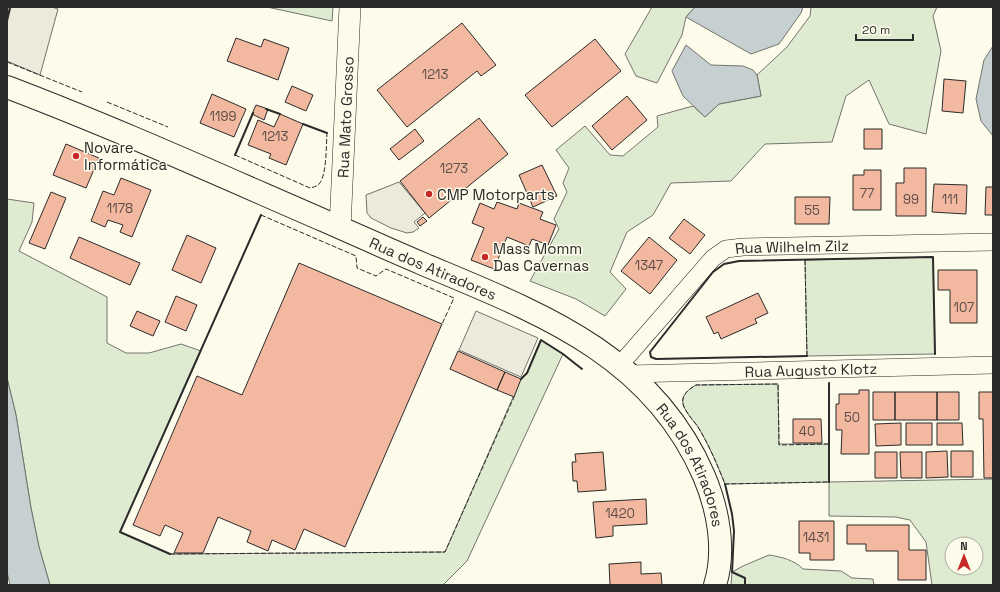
<svg xmlns="http://www.w3.org/2000/svg" width="1000" height="592" font-family="'Space Grotesk',sans-serif">
<style>
.green{fill:#deebd1;stroke:#74746e;fill-rule:evenodd}
.parking{fill:#eceadb;stroke:#74746e}
.water{fill:#c7d0d0;stroke:#74746e}
.building{fill:#f2b8a0;stroke:#2b2b2b}
.lines{fill:none;stroke-linecap:round;stroke-linejoin:round}
.minor-casing{stroke:#2b2b2b;stroke-width:18}
.tertiary-casing{stroke:#2b2b2b;stroke-width:22}
.primary-casing{stroke:#2b2b2b;stroke-width:24}
.minor{stroke:#fdfbea;stroke-width:17}
.tertiary{stroke:#fdfbea;stroke-width:21}
.primary{stroke:#fdfbea;stroke-width:22}
.fence{stroke:#2b2b2b;stroke-width:1;stroke-dasharray:5 2;stroke-linecap:butt}
.wall{stroke:#2b2b2b;stroke-width:2}
.poi-dot{fill:#c62828;stroke:#fdfbea;stroke-width:1.5}
.labels{text-anchor:middle;dominant-baseline:central;stroke-width:3;stroke-linejoin:round;paint-order:stroke}
.number-label{font-size:13px;fill:#5d4e48}
.street-label{font-size:15px;fill:#2b2b2b;stroke:#fdfbea}
.poi-label{font-size:15px;fill:#2b2b2b;stroke:#fdfbea;text-anchor:start}
</style>
<rect width="100%" height="100%" fill="#fdfbea"/>
<path class="green" d="M267,7H333L332,21Z
M652,7H695L686,17L682,35L657,83L636,76L625,54Z
M811,7H937L933,16L941,51L926,134L889,124L869,80L846,96L832,142L765,144L731,181L671,183L653,215L627,232L610,272L626,289L605,316L576,299L530,281L559,229L554,219L567,192L563,183L569,168L556,150L585,126L610,155L623,156L658,127L657,116L693,106L705,117L719,104L761,96L757,75L787,47L810,16Z
M7,199L34,203L32,222L19,251L107,297V343L126,353H149L181,344L201,351L120,532L170,554L445,552L521,379L527,373L541,340L563,354L467,561L443,585H50L39,547L31,508L16,415L7,378Z
M933,257L935,354L807,356L805,260Z
M778,384L779,444H829V482L993,479V585H932L926,542L910,520L896,517L829,516V482L725,484C717,464 709,445 698,427C694,421 685,412 683,404C681,395 689,389 696,385ZM952,544H976V568H952Z
M769,555C782,557 794,560 803,569L841,571L852,578L873,579L874,585H731L732,572L743,566Z"/>
<path class="parking" d="M11,7H52L58,9L40,75L7,61V23Z
M399,182L425,213L414,222L419,228L413,232L407,233L391,228L371,218L367,213L366,195Z
M476,311L538,338L521,377L459,350Z"/>
<path class="water" d="M695,7H803L801,13L779,44L751,54L686,17Z
M686,45L711,65L743,66L753,70L757,75L761,96L719,104L705,117L683,96L672,71Z
M993,46V136L981,121L976,99L984,60Z
M7,378L16,415L31,508L39,547L50,585H10L7,572Z"/>
<path class="building" d="M462,23L496,65L481,76L477,71L407,127L377,90Z
M236,38L261,47L264,39L289,48L278,80L227,61Z
M595,39L621,71L552,127L525,95Z
M944,79L966,81L963,113L942,111Z
M292,86L313,95L306,111L285,102Z
M212,94L246,109L234,137L200,123Z
M627,96L647,120L612,150L592,126Z
M256,105L268,109L264,120L252,114Z
M280,114L303,124L286,165L269,158L271,154L248,145L258,120L274,127Z
M479,118L508,154L429,218L400,181Z
M415,129L424,141L399,160L390,149Z
M864,129H882V149H864Z
M66,144L99,158L86,188L53,175Z
M542,165L557,196L533,207L519,175Z
M904,168H926V216H896V183H904Z
M864,170H881V210H853V175H864Z
M121,178L151,190L132,237L120,232L123,225L108,220L105,227L91,221L103,191L114,195Z
M934,184L967,185L966,214L932,212Z
M986,187H993V215H985Z
M51,192L66,198L45,249L29,243Z
M795,197H830L829,224H795Z
M497,202L517,209L519,203L543,212L540,219L556,225L548,245L532,239L529,246L507,237L494,269L471,260L484,228L472,223L480,203L494,209Z
M423,217L427,221L420,226L417,222Z
M684,219L705,235L690,254L669,238Z
M187,235L216,248L201,283L172,270Z
M79,237L140,263L130,285L70,258Z
M649,237L677,260L650,294L621,271Z
M299,263L442,324L345,547L304,529L295,550L272,540L268,551L247,542L251,531L218,517L203,553H174L183,533L165,525L160,536L133,525L197,376L242,395Z
M938,270H977V323H950V290H938Z
M758,293L768,313L755,319L757,323L721,339L718,332L714,334L706,317Z
M176,296L197,305L186,331L165,322Z
M137,311L160,321L153,336L130,326Z
M458,351L505,372L497,390L450,369Z
M505,372L521,379L514,397L497,390Z
M859,390H869V454H841L842,430H836V404H839V394H859Z
M873,392H895V420H873Z
M895,392H937V420H895Z
M937,392H959V420H937Z
M979,392H993V478H984L983,419H979Z
M793,419H821L822,443H793Z
M901,423V445L876,446L875,424Z
M906,423H932V445H906Z
M937,423H962L963,445H937Z
M947,451L948,477L926,478V452Z
M951,451H973V477H951Z
M603,452L606,490L578,492L577,481H573L572,462H576L575,454Z
M875,452H897V478H875Z
M900,452H922V478H901Z
M646,499L647,524L613,526V536L596,538L593,502Z
M799,521H834V560H810V553H799Z
M847,525H909V550H926V580H898V551H866V544H847Z
M641,562V574L661,573L662,585H610L609,564Z"/>
<g class="lines">
<defs>
<g id="minor">
<path id="s1" d="M619,366L713,258L726,249L743,247L993,242"/>
<path id="s2" d="M629,374L993,365"/>
</g>
<g id="tertiary">
<path id="s3" d="M340,228L350,7"/>
</g>
<g id="primary">
<path id="s4" d="M7,87C115,128 219,175 325,221C357,235 390,250 423,264C537,312 651,353 704,476C718,509 726,550 715,585"/>
</g>
</defs>
<use href="#minor" class="minor-casing"/>
<use href="#tertiary" class="tertiary-casing"/>
<use href="#primary" class="primary-casing"/>
<use href="#minor" class="minor"/>
<use href="#tertiary" class="tertiary"/>
<use href="#primary" class="primary"/>
<path class="fence" d="M7,62L82,92
M107,102L168,127
M235,155L310,188C313,187 316,187 319,184C327,175 326,146 327,133
M261,215L356,256L357,268L376,276L386,269L454,298L442,324
M805,260L807,356
M829,444L779,445L778,384L696,385C689,389 681,395 683,404C685,412 694,421 698,427C709,445 717,464 725,484L829,482
M170,554L445,552L514,397"/>
<path class="wall" d="M7,20L10,7
M266,109L280,114
M303,124L327,133
M235,155L253,113
M807,356L656,359L651,357L650,352L713,272L724,264L739,261L933,257L935,354
M521,379L527,373L541,340L563,354L582,369
M829,383V482
M725,484L732,514L734,531L732,572L745,578V585
M170,554L120,532L261,215"/>
</g>
<g class="poi-dot">
<circle cx="76" cy="156" r="4"/>
<circle cx="429" cy="194" r="4"/>
<circle cx="485" cy="257" r="4"/>
</g>
<g class="labels">
<g class="number-label">
<text x="435" y="74">1213</text>
<text x="223" y="116">1199</text>
<text x="275" y="136">1213</text>
<text x="454" y="168">1273</text>
<text x="867" y="193">77</text>
<text x="911" y="199">99</text>
<text x="950" y="199">111</text>
<text x="120" y="208">1178</text>
<text x="812" y="210">55</text>
<text x="649" y="265">1347</text>
<text x="964" y="307">107</text>
<text x="852" y="417">50</text>
<text x="807" y="431">40</text>
<text x="620" y="513">1420</text>
<text x="816" y="537">1431</text>
</g>
<g class="street-label">
<text stroke="none"><textPath href="#s3" startOffset="111">Rua Mato Grosso</textPath></text>
<text stroke="none"><textPath href="#s1" startOffset="225">Rua Wilhelm Zilz</textPath></text>
<text stroke="none"><textPath href="#s4" startOffset="463">Rua dos Atiradores</textPath></text>
<text stroke="none"><textPath href="#s2" startOffset="182">Rua Augusto Klotz</textPath></text>
<text stroke="none"><textPath href="#s4" startOffset="799">Rua dos Atiradores</textPath></text>
</g>
<g class="poi-label">
<text x="84" y="147">Novare<tspan x="84" dy="17">Informática</tspan></text>
<text x="437" y="194">CMP Motorparts</text>
<text x="493" y="248">Mass Momm<tspan x="493" dy="17">Das Cavernas</tspan></text>
</g>
</g>
<rect width="1000" height="592" fill="none" stroke="#2b2b2b" stroke-width="16"/>
<g transform="translate(964 556)"><circle r="19" fill="#fdfbea" stroke="#a9a89e"/>
<path d="M0-3L7 15L0 10L-7 15Z" fill="#c62828"/>
<text y="-6" font-size="11" font-weight="bold" text-anchor="middle" fill="#2b2b2b">N</text>
</g>
<path d="M856 34v6h57v-6" fill="none" stroke="#2b2b2b" stroke-width="2"/>
<text x="862" y="34" font-size="12" fill="#2b2b2b" stroke="#fdfbea" stroke-width="3" paint-order="stroke">20 m</text>
</svg>
